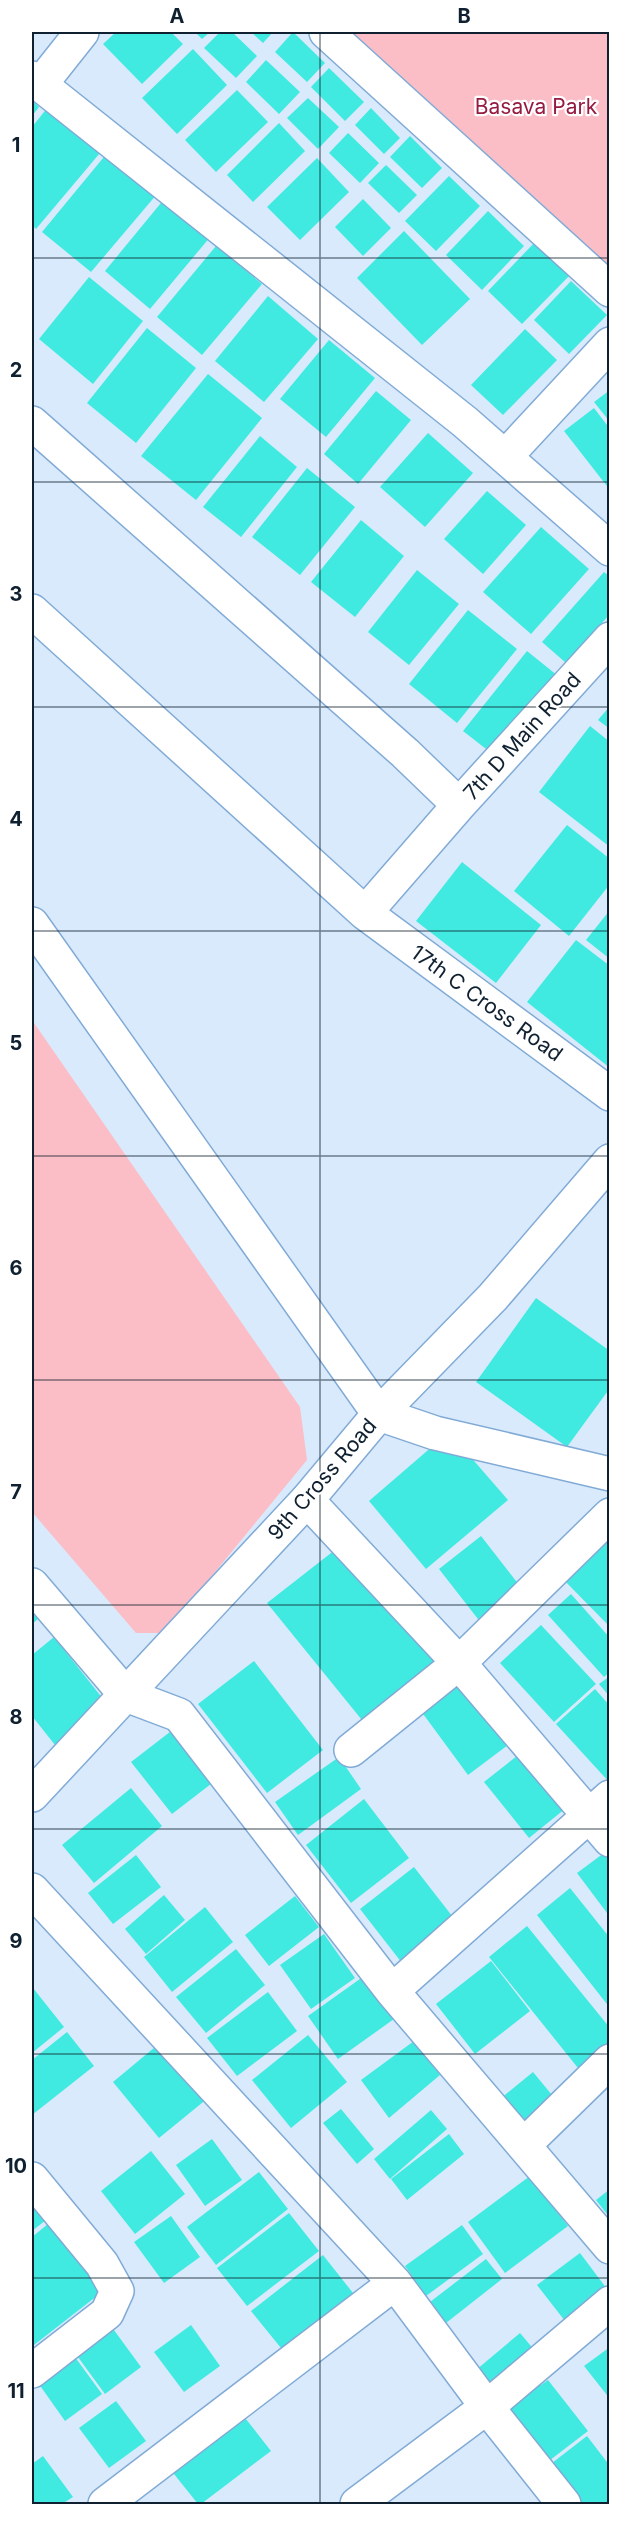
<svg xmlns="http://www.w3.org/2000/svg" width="641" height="2536" font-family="Inter,sans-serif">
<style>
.green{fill:#fbbec6}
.building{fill:#40eae0}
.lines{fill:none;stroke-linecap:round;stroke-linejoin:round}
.street-casing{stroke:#81abd6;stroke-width:36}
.secondary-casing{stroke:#81abd6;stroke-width:36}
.street{stroke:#fff;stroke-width:33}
.secondary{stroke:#fff;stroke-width:33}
.grid{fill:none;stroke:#0f2030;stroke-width:1.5;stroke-opacity:0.55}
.labels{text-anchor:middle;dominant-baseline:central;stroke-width:4.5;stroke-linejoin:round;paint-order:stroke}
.park-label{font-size:21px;fill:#961b41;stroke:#fff}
.street-label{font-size:21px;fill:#0f2030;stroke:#fff}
.neatline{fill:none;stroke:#0f2030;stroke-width:2}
.grid-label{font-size:20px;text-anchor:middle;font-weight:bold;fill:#0f2030}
</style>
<rect width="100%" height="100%" fill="#d9eafc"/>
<path class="green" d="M344,32H609V269Z
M32,1020L300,1407L307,1460L165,1633H136L32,1512Z"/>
<path class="building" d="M116,32H171L183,44L142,84L103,44Z
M195,32H210L202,39Z
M220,32H232L257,56L236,78L204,48Z
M251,32H273L263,43Z
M293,32L325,63L307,82L275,52Z
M193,49L227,85L177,134L142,98Z
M266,60L300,92L279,114L246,82Z
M329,68L364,102L345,121L311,87Z
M237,90L268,122L216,172L185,140Z
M308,98L339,127L318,149L287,118Z
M32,100L39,107L32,116Z
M52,102L105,147L36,229L32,225V127Z
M371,108L400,138L384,154L355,125Z
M279,123L305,151L253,202L227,175Z
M348,133L379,163L360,183L329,153Z
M410,136L442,168L422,188L390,157Z
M108,152L157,194L91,272L42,232Z
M317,158L349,192L300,240L267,207Z
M386,165L417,195L399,213L368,183Z
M449,176L480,206L436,251L405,221Z
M165,198L211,236L150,309L105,271Z
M363,199L391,228L363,256L335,227Z
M488,211L524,246L482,290L446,255Z
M404,231L470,299L422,345L357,278Z
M536,241L571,274L522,324L488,291Z
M216,246L262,284L202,355L157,317Z
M89,277L143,321L93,384L39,339Z
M571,281L607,315L569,354L534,320Z
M268,296L318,339L264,402L215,361Z
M147,328L196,368L136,443L87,403Z
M525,329L557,360L503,415L471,385Z
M329,340L375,378L326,437L280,399Z
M208,374L262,418L196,500L141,456Z
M610,390V422L594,402Z
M376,391L411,420L358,484L324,454Z
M594,408L610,429V490L564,431Z
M428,433L473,473L425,527L380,487Z
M260,436L297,467L241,537L203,507Z
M307,468L355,507L300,575L252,537Z
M487,491L526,525L483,574L444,539Z
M361,520L404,556L355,617L311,582Z
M541,527L589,569L531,634L483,592Z
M417,570L459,604L409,665L368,632Z
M604,572L610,577V614L566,663L542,642Z
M468,610L517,649L457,723L409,684Z
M527,651L563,680L499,759L463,731Z
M610,706V729L598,720Z
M590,726L610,742V847L539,792Z
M567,825L610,859V884L569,936L514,891Z
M462,862L541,925L496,983L416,921Z
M610,910V959L586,940Z
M576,940L610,966V1068L527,1002Z
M536,1298L610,1351V1388L567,1447L476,1382Z
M449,1432L508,1500L426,1569L369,1501Z
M610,1527V1627L560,1576Z
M481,1536L527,1595L485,1628L439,1569Z
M349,1539L448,1656L366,1725L267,1603Z
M571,1594L610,1638V1672L604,1677L548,1615Z
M32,1600L43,1615L32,1624Z
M541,1625L596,1684L554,1722L500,1663Z
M54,1637L107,1704L55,1745L32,1716V1655Z
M254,1661L323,1750L267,1793L198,1704Z
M610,1676V1697L599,1684Z
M458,1678L508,1745L468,1775L418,1707Z
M595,1689L610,1706V1783L556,1724Z
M179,1725L220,1777L172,1814L131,1762Z
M527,1748L571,1804L529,1838L484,1782Z
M339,1757L361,1789L298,1835L275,1802Z
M131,1788L162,1826L94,1883L62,1845Z
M364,1799L409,1858L351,1903L306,1845Z
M608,1850L610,1851V1917L577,1873Z
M136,1855L161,1887L113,1924L88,1893Z
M414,1867L456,1921L402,1963L360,1909Z
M570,1888L610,1938V2008L537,1915Z
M164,1895L185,1920L146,1954L125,1929Z
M295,1896L319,1927L269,1966L245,1935Z
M205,1907L233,1942L172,1992L144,1957Z
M527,1926L610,2028V2051L582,2073L489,1957Z
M324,1934L355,1978L311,2009L280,1965Z
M236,1949L265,1985L206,2033L176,1997Z
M491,1961L530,2011L475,2054L436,2004Z
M364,1976L394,2019L338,2059L308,2016Z
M33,1988L64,2027L32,2053V1990Z
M268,1992L297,2031L237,2076L207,2038Z
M67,2032L94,2066L32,2115V2060Z
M308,2035L347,2082L291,2128L252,2080Z
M414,2041L440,2075L389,2118L361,2080Z
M161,2042L208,2098L159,2138L113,2082Z
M533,2072L557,2101L525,2129L500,2099Z
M341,2109L374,2149L357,2164L323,2123Z
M431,2110L447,2129L390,2179L374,2159Z
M449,2134L464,2154L407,2200L391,2179Z
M212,2139L242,2180L205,2206L176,2165Z
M151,2151L185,2194L135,2234L101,2191Z
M259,2172L288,2209L216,2265L187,2227Z
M530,2176L568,2226L505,2273L468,2222Z
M610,2189V2218L596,2200Z
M32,2200L46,2220L32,2231Z
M289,2213L319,2251L247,2306L217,2268Z
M171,2216L200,2257L164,2283L134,2242Z
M48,2224L102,2292L34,2345L32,2342V2237Z
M462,2225L483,2254L426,2296L405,2266Z
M580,2253L610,2293L572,2330L537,2285Z
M323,2255L353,2293L281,2348L251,2311Z
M486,2259L502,2279L446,2323L430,2302Z
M191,2325L220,2366L184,2392L154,2352Z
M111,2326L141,2367L105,2394L75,2353Z
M520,2333L541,2358L496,2394L476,2370Z
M610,2347V2399L584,2366Z
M72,2353L102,2394L65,2421L36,2380Z
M537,2379L541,2385L548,2380L588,2431L541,2467L496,2411Z
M116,2401L146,2441L109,2468L79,2428Z
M242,2414L271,2451L201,2504H198L170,2469Z
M587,2436L610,2466V2504H575L543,2470Z
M43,2456L73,2497L62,2504H32V2464Z"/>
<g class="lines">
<defs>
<path id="street" d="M326,32L610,290
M32,78L465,422L610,549
M40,85L82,32
M32,423L405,753L459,805
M505,457L610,344
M32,611L365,913L610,1094
M365,913L459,805L610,639
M32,924L379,1414
M307,1500L459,1663L610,1840
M32,1585L126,1695L179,1715L392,1991L610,2247
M351,1750L459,1663L610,1515
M32,1890L395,2283L487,2407L564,2504
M392,1991L610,1797
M524,2145L610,2061
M32,2179L102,2264L117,2291L107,2313L32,2371
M105,2504L395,2283
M357,2504L487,2407L610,2303"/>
<path id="secondary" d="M379,1414L435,1433L610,1474
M32,1795L307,1500L379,1414L493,1297L610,1161"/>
</defs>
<use href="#street" class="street-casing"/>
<use href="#secondary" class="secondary-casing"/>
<use href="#street" class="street"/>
<use href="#secondary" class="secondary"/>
</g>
<path class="grid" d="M320,32V2504M32,258H610M32,482H610M32,707H610M32,931H610M32,1156H610M32,1380H610M32,1605H610M32,1829H610M32,2054H610M32,2278H610"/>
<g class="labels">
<g class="park-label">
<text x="536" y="106">Basava Park</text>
</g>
<g class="street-label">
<text transform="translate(522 736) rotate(-48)">7th D Main Road</text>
<text transform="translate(487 1003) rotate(36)">17th C Cross Road</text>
<text transform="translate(322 1479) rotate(-49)">9th Cross Road</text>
</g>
</g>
<rect width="641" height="2536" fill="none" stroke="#ffffff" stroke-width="66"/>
<rect x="33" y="33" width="575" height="2470" class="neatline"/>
<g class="grid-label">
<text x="177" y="23">A</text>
<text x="464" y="23">B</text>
<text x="16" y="152">1</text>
<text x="16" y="377">2</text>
<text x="16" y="601">3</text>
<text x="16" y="826">4</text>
<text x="16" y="1050">5</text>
<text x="16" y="1275">6</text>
<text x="16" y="1499">7</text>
<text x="16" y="1724">8</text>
<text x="16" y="1948">9</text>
<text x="16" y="2173">10</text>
<text x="16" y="2398">11</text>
</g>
</svg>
